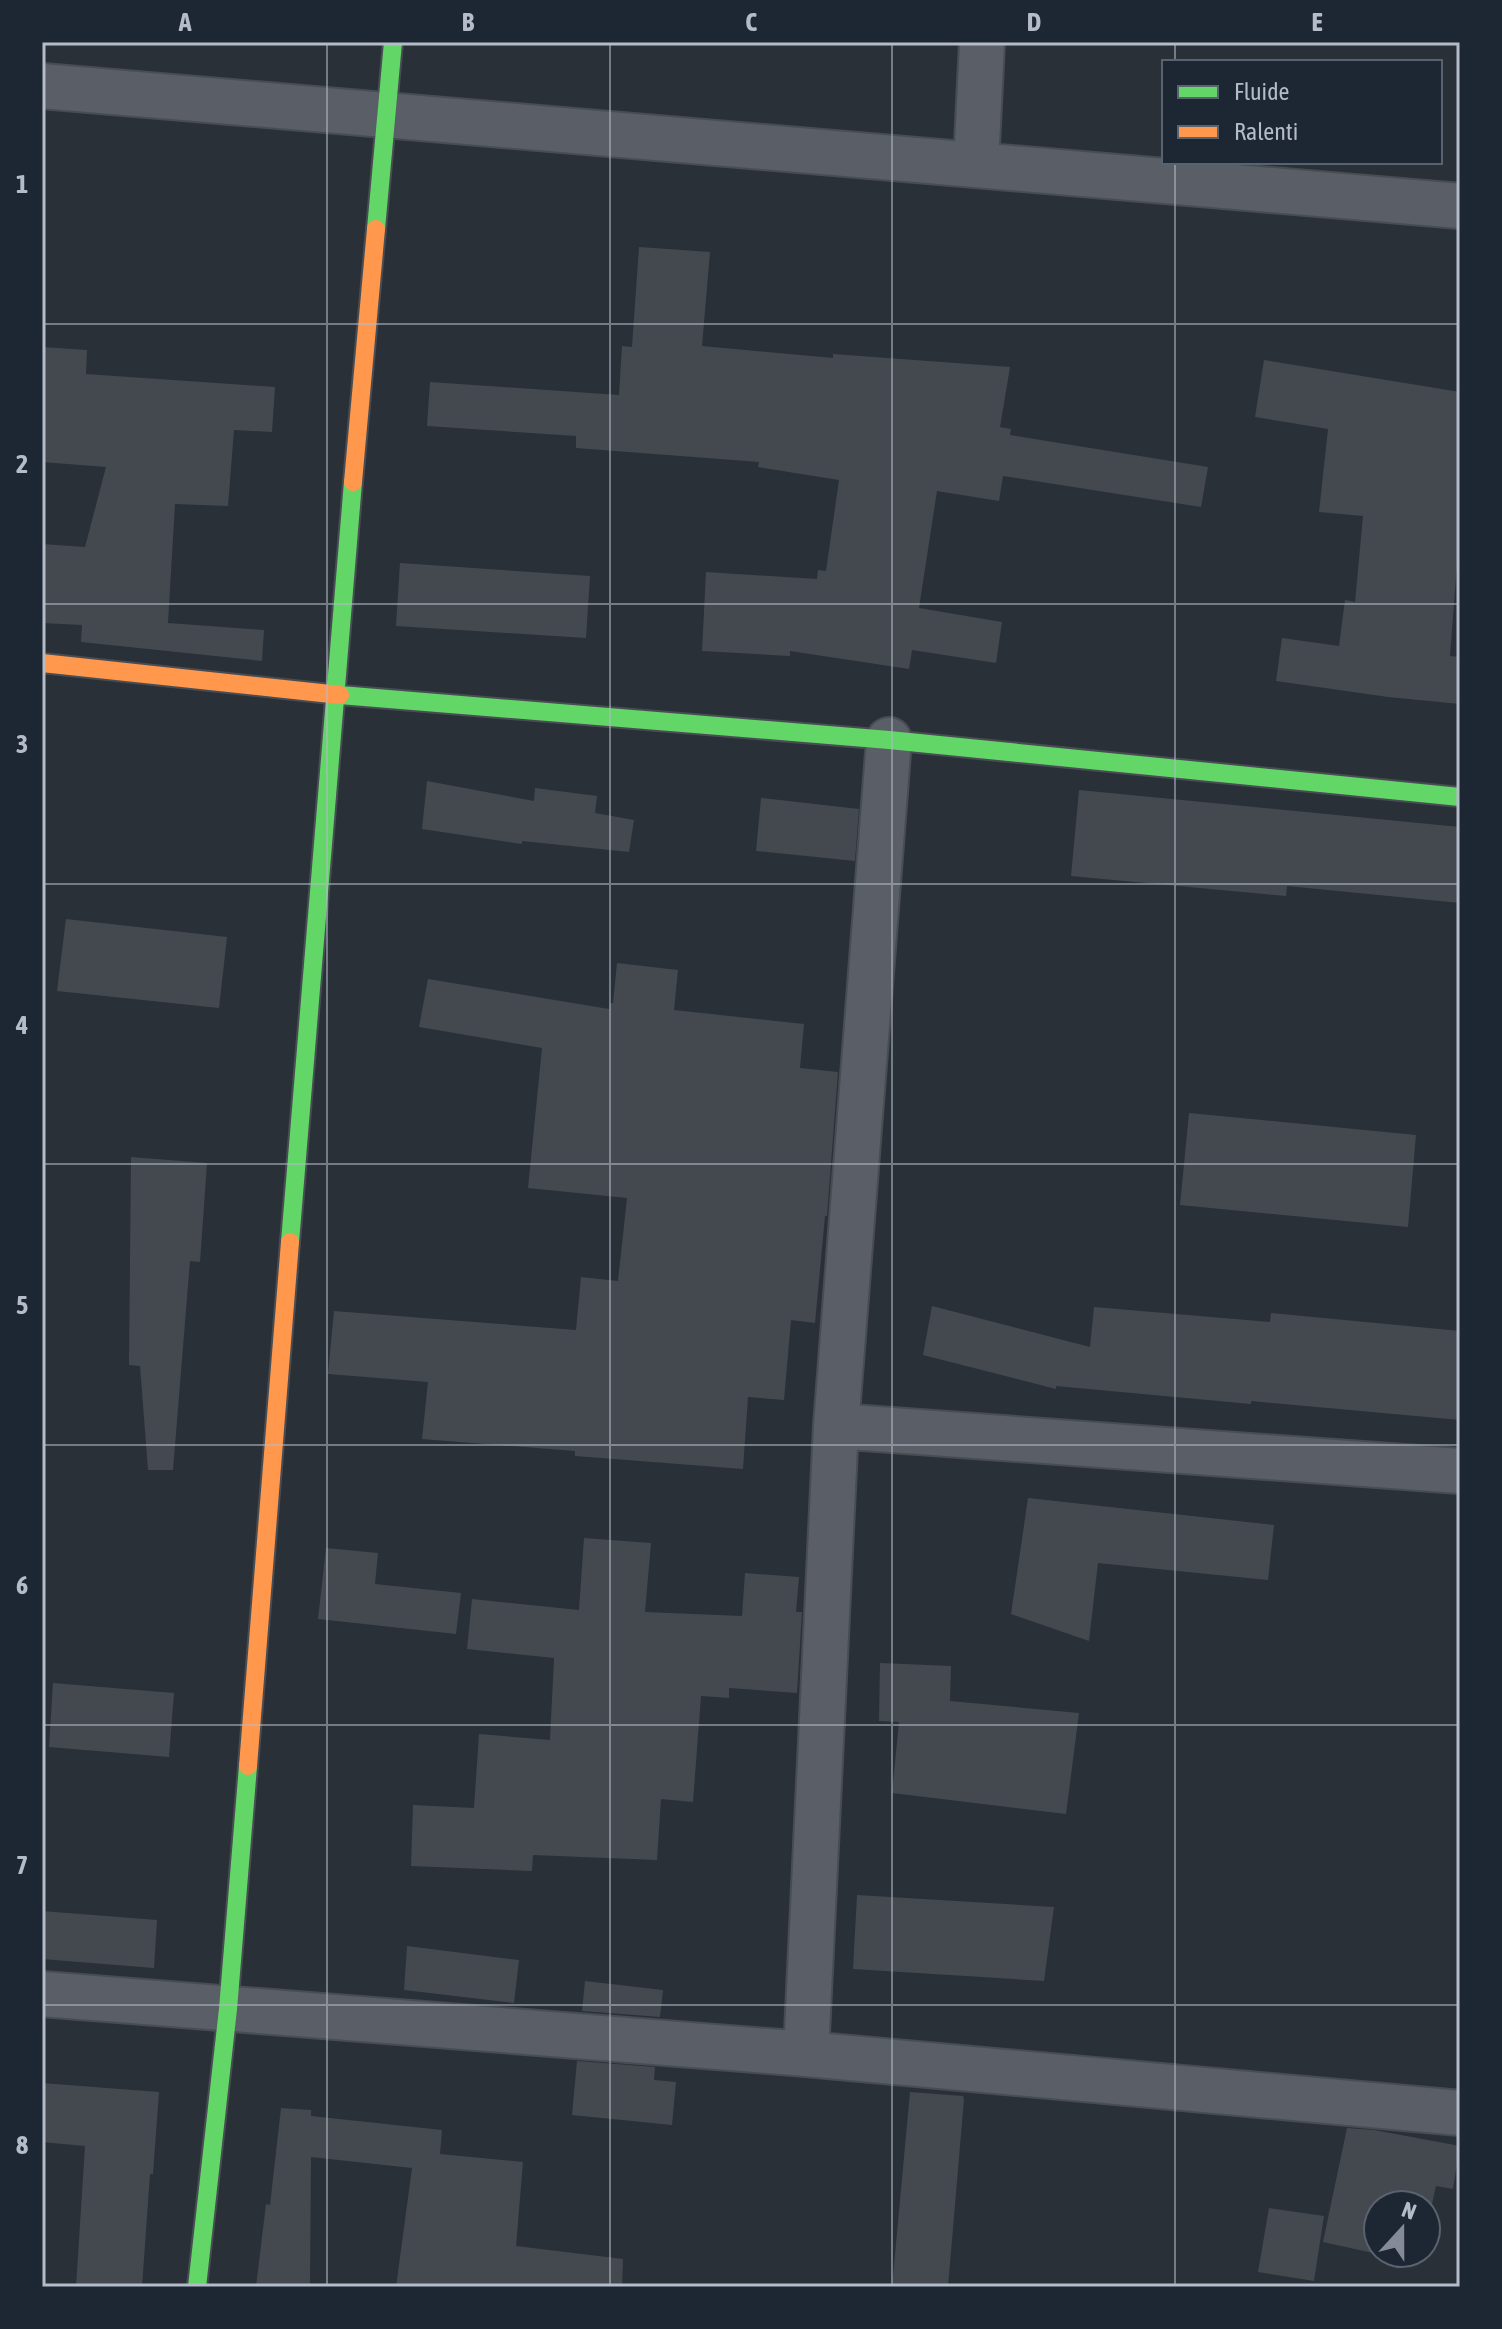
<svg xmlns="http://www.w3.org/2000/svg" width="1502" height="2329" font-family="'Asap Condensed',sans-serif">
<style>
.building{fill:#444950}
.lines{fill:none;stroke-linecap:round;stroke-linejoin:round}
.street-casing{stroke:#484c53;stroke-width:48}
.fast-casing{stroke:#484c53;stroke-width:22}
.slow-casing{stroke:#484c53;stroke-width:22}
.street{stroke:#5a5e66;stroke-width:44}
.fast{stroke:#63d668;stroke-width:18}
.slow{stroke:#ff974d;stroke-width:18}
.grid{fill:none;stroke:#b4bcc9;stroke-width:2;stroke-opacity:0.55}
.neatline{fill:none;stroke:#b4bcc9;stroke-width:3}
.grid-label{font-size:26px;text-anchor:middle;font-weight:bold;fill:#b4bcc9}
</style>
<rect width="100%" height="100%" fill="#2a3038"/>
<path class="building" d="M639,247L710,252L702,346L833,358V354L1010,367L1000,427L1011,429L1010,435L1208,467L1201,507L1003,476L999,501L937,491L919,608L1002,622L996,663L912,650L909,669L790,651V656L702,651L706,572L817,579L818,570L826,571L839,480L758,467L759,462L576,448V436L427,426L430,382L619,395L622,346L632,347Z
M42,347L87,350L86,374L275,387L272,432L234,430L228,506L175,504L168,623L264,630L262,661L81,642L82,625L42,623V544L85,547L106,467L42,462Z
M1264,360L1460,392V525L1450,656L1460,657V704L1388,697L1276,681L1282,638L1339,646L1345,600L1355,602L1363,516L1319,512L1328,429L1255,417Z
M400,563L590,576L586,638L396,626Z
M427,781L534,801L535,788L597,796L595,813L634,820L629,852L522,841V844L422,829Z
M1079,790L1460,827V903L1287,886L1286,896L1071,876Z
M761,798L859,809L855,861L756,851Z
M66,919L227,937L219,1008L57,991Z
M617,963L678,970L674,1010L804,1024L800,1068L838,1072L827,1216H825L815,1323L791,1320L784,1400L748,1397L743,1469L575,1456V1451L422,1439L428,1382L328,1374L334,1311L576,1330L581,1277L618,1281L627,1198L528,1188L542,1048L419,1027L428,979L609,1009L610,1003H613Z
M1189,1113L1416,1135L1408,1227L1180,1205Z
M131,1157L207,1163L200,1262L190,1261L173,1470H148L140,1366L129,1365Z
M932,1306L1090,1347L1094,1307L1270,1322L1271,1313L1460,1331V1420L1251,1401V1404L1056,1386V1389L923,1355Z
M1028,1498L1274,1525L1268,1580L1098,1563L1089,1641L1011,1614Z
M584,1538L651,1543L645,1612L742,1616L745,1573L799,1577L796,1612H802L797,1693L729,1688V1698L701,1696L693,1802L661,1799L657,1860L533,1855L532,1871L411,1866L413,1805L474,1808L479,1734L550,1740L554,1658L467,1649L472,1599L579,1610Z
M326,1548L378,1553L375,1584L461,1593L456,1634L318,1619Z
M880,1663L951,1666L950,1701L1079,1713L1066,1814L892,1793L899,1722L879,1721Z
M53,1683L174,1693L169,1757L49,1747Z
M857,1895L1054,1907L1044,1981L853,1969Z
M42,1911L157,1920L154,1968L42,1959Z
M407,1946L519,1960L514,2003L404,1990Z
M585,1981L663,1990L660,2017L582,2011Z
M577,2061L655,2067L654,2080L676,2082L672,2125L572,2115Z
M42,2083L159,2092L153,2174H150L142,2287H76L85,2146L42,2142Z
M910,2092L963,2096L964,2099L948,2287H892Z
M281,2108L311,2110V2116L442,2130L440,2154L523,2162L516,2246L623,2259L622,2287H396L412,2168L311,2157L310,2287H256L266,2204L270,2205Z
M1347,2128L1374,2130L1460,2146L1453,2189L1436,2186L1426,2231V2205H1378V2253H1421L1419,2263L1323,2242Z
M1269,2208L1324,2216L1314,2281L1258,2272Z"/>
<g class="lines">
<defs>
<path id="street" d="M42,86L1460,206
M976,165L982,42
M836,1426L1460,1471
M42,1994L806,2054L1460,2113
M806,2054L836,1426L889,740"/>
<path id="fast" d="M376,229L393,42
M340,695L889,740L1460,797
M290,1242L353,482
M197,2287L228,2009L248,1766"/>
<path id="slow" d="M353,482L376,229
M42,663L340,695
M248,1766L290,1242"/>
</defs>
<use href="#street" class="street-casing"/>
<use href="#fast" class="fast-casing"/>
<use href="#slow" class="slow-casing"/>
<use href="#street" class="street"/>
<use href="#fast" class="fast"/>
<use href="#slow" class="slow"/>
</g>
<path class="grid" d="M327,42V2287M610,42V2287M892,42V2287M1175,42V62M1175,162V2287M42,324H1460M42,604H1460M42,884H1460M42,1164H1460M42,1445H1460M42,1725H1460M42,2005H1460"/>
<rect width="1502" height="2329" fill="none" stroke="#1d2633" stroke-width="88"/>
<rect x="1162" y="60" width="280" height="104" fill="#1d2633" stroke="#59626f" stroke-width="2"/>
<rect x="1178" y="86" width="40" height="12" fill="#63d668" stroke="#59626f" stroke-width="2"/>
<text x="1234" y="100" font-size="24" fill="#b4bcc9">Fluide</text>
<rect x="1178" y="126" width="40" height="12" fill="#ff974d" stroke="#59626f" stroke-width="2"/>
<text x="1234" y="140" font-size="24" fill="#b4bcc9">Ralenti</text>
<g transform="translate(1402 2229) rotate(21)"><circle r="38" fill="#1d2633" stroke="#59626f" stroke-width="2"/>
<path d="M0-6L14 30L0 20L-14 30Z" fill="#848b96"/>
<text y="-12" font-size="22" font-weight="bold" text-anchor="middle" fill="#b4bcc9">N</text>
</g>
<rect x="44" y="44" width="1414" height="2241" class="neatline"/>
<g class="grid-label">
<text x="185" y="31">A</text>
<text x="468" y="31">B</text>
<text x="751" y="31">C</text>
<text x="1034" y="31">D</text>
<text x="1317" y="31">E</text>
<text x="22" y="193">1</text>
<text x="22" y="473">2</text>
<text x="22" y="753">3</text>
<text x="22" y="1034">4</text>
<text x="22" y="1314">5</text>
<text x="22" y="1594">6</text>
<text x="22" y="1874">7</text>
<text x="22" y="2154">8</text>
</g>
</svg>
